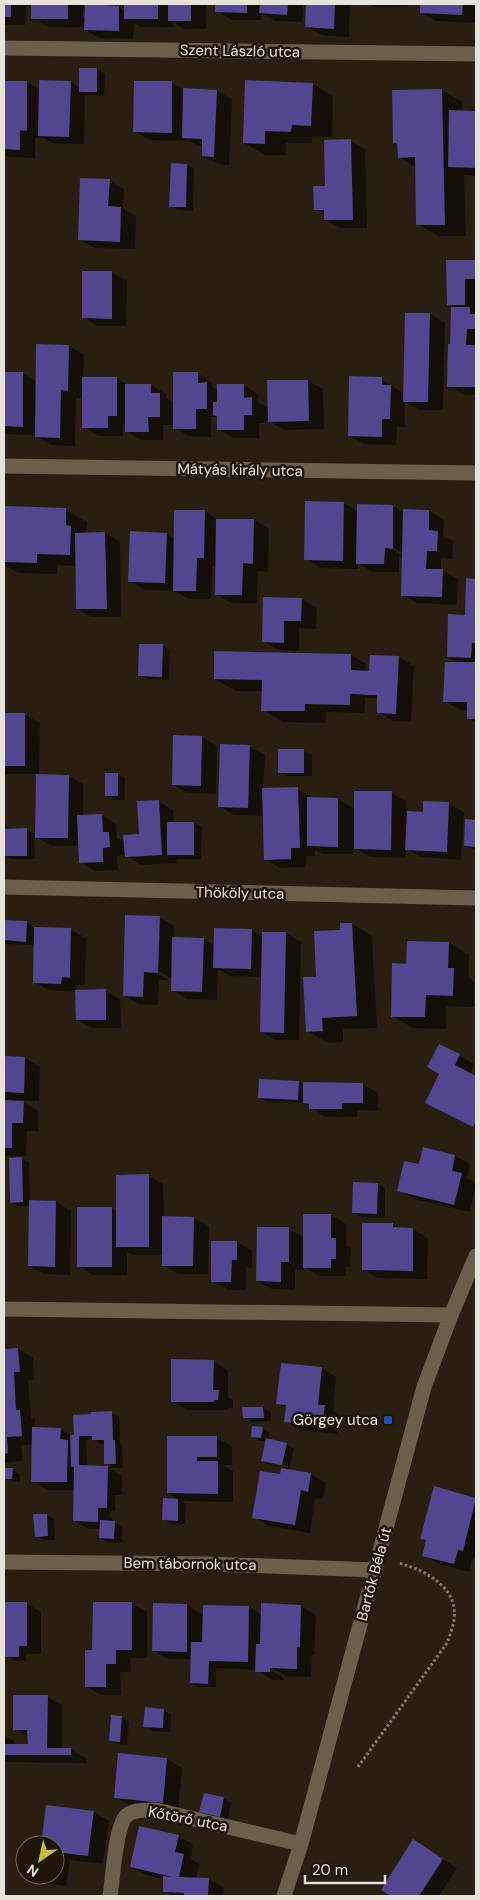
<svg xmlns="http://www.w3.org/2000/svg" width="480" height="1900" font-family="'DM Sans',sans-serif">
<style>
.shadow{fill:#0007;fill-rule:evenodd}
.building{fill:#534590}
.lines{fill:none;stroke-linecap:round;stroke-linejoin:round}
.path{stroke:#847e70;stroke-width:3;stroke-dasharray:2.5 2.5;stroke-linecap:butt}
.minor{stroke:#695f4d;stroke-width:15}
.transit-dot{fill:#1a4fb4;stroke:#1e1606;stroke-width:2}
.labels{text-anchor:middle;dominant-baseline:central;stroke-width:5;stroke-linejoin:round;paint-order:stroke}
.street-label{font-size:15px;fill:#e8e3d9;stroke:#1e1606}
.poi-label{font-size:15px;fill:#e8e3d9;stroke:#1e1606;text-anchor:end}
</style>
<rect width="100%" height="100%" fill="#271f0f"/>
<path class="shadow" d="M4,4H83V18H85L86,6L119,7L126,11L125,4H206V29H184L173,22V27H141L134,23L133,39L100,38L85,30V27H48L33,18V6H26L25,25H4Z
M217,4H303L302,22L275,21L262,13L261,20H232L217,11Z
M308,4H350L349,37L322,35L307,27Z
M368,4H409V6L374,7Z
M421,4H476V23L436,21L421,13Z
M97,69L105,74L104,96L85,95L84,144H54L42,137V138H35V158L9,157L4,154V82H27L40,90L70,82L80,88Z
M172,83L183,89L217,91L232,99L229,165L218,164L203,156V146H198L186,139V141L150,140L135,132Z
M313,84L333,96L332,137L312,136V143H286L285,155H265L244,143Z
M442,90L462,102L463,112H476V176L464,175L466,236H438L418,224L416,167L399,157V144L395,142Z
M350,141L365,149L367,228H340L325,220V215L315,209Z
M187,165L194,169L193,211L178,210L171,206Z
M109,181L124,189L123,209L136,216L135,249L94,248L79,239Z
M448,261H476V395H464L449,386L452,306L448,304Z
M112,272L127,281L126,326H98L83,317Z
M430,314L445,323L443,410H419L405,402V427H397L396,445L364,444L349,435L381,379L404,394Z
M69,346L84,355L83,378H116L128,385H151L166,394V398L175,403L197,373L212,382V387L219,391L243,385L258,394V402L269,408L308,381L323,389L324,429L284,430L267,420V423H259V438H234L219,430L218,417H211V437L189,436L174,428V425H163V440H141L126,431V424H123V436H99L84,427L83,398H76L75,446L51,445L36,436V435L4,434V373H23L37,382Z
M343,503L358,511L393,506L404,512L429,511L444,520L443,535L453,541L452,559L441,558V570L458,579L457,605L417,603L402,595L403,556H399V572H372L358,563V569L321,568L306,559ZM388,544L403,553V556L387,547Z
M4,507L66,510L87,522L86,534L105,533L120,542L121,617H92L77,609V566L57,565V574L18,573L4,565Z
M204,511L219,520H254L269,529L268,572L258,571L257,603H231L216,594L217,566H212L211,599H189L175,591L145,590L130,581L167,534L175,539Z
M467,580H476V723L468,718V710H460L445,701L459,663L448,657L466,616Z
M302,599L317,608L316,629L299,628V651L279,650L264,642Z
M163,646L170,650L169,680L147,679L139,675Z
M351,655L366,664L365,672H369L399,657L414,666L411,722L393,721L378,712L377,698H365V713L326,712L325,723L283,722L263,710V691H236L215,679Z
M4,714L25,715L40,723L39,775L68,776L83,784V816L101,815L116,824L117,838L125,842L140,835L158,801L173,810L174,823H194L202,827L201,859H176L177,863L141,865L126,855L117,856L118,870L95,871L80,862L79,846H52L34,836L35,859H11L4,855V830H27L37,835V774H6L4,773Z
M202,737L217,746L216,794L188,793L173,785Z
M250,747L265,755L263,790L298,789L313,799H338L355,809L391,793L406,801V812L424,813L449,804L464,812L461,860L421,857L406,849V858L370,857L353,848V854H323L315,850V856H306V867L280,868L265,859L264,816L234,815L219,806Z
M304,751L312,755V776H287L279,772Z
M118,774L125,778V800H114L106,796Z
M467,820L476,821V850L465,846Z
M159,917L174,926V938L204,939L215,946L252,930L263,937L286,933L301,942L299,1040H276L261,1031L262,977L230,976L218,969L217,1000L187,999L172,990V979L154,968L152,971L169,980H159L158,1005L139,1004L124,996Z
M4,921L27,922L34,928L71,930L86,938L85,985H76V991H105L120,999L121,1028H92L77,1020V992L49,990L34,982L35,945L7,944L4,942Z
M352,924L372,936L377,1028L343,1029V1042L328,1043L307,1031L318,978L342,931Z
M449,943L469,955V978L474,982V1007L446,1006V1029L413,1028L392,1016L408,965Z
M440,1045L474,1064L470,1074L476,1078V1128L441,1111Z
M4,1057L25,1058L40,1067L39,1101L20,1100L38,1111V1131H27L26,1156H4Z
M298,1082L304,1085L363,1084L378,1093V1111L357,1110V1117H325L305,1103L267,1102L259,1097Z
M424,1149L455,1156L470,1164L467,1178L476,1183L470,1212L414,1199L399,1191L420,1166Z
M21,1159L29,1163L30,1201L56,1202L71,1211L70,1275L44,1274L29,1266L31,1206L19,1207L11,1202Z
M148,1176L163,1184L164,1217L194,1218L209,1226L208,1274H178L163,1265V1255H133L127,1252V1275H93L78,1266L112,1208L117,1211Z
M378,1184L385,1188V1217H361L353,1212Z
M331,1215L346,1224V1245L351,1248L350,1267H346V1276H319L304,1267V1270H295V1290L272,1289L257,1281L258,1228L289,1229L305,1238Z
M393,1224L400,1229H413L428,1238L427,1279L378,1278L363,1269Z
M237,1242L252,1251V1268L246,1267V1290H228L213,1281Z
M18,1349L33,1358L34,1380H28L31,1418L35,1420V1429H60L73,1436L112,1413L119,1417L120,1444L122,1445L123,1468H109L122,1476V1495H115V1511L110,1512V1516L112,1518L113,1522L122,1527V1543L108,1542L100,1538L101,1529H89L74,1521L75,1490H48L33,1481V1444L21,1445L23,1461L4,1463V1350ZM93,1439L100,1444H105V1463L112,1467H87L86,1440Z
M213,1361L228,1370V1397L233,1400V1408H228V1410H187L172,1401Z
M321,1368L336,1377L333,1411L339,1415L337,1434L301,1430L286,1421L287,1408L278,1403Z
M263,1408L271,1412V1421L251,1422L244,1417Z
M262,1428L270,1433L269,1440L286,1444L294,1449L289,1470L311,1474L326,1483L323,1499L315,1498L310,1533L269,1526L254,1517L281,1475L282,1467L270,1465L262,1460L266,1441H260L252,1436ZM269,1461L288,1465V1468L269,1464Z
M168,1437L217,1438L232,1446V1465H221L233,1471V1502L181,1501L186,1504L185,1524H171L163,1519L164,1499L180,1500L168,1493Z
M13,1470L20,1474V1482H14L6,1478Z
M435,1488L476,1499V1558L473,1557L469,1572L439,1564L424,1555L427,1541L422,1538Z
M46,1515L54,1519L55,1540H44L36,1536Z
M26,1603L41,1612V1654H26V1661L14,1660L7,1656V1653L4,1651V1604Z
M94,1604H132L147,1612V1658H130L131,1672H120L121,1695H101L86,1686L94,1652Z
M154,1604L187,1605L204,1615L249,1607L262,1615L301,1606L316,1615L314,1655H312L311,1677L286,1676L270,1667V1670L284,1678V1680H272L257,1670L216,1668V1687H199L191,1683L192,1659H168L153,1650Z
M47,1697L62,1705V1749L71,1750L86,1758V1763L4,1762V1735L14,1741V1745H29V1737L14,1729Z
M164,1710L171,1714L170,1732L152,1731L144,1726Z
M122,1717L129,1722L127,1745L118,1744L110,1740Z
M167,1759L182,1768L178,1811L130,1806L115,1797Z
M224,1798L231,1803L228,1820L208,1816L201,1812Z
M94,1812L109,1821L103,1864L70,1860L66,1886L41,1883L28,1875H55V1845H42Z
M178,1836L193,1844L191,1859L199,1864L196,1879H208L224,1888L223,1896H172L164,1891V1879L146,1875L131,1867Z
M429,1850L457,1868L439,1896H394L383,1889Z"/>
<path class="building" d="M4,4H11V17H4Z
M31,4H68V19H31Z
M85,4L119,6V31L84,30Z
M124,4H158V19H124Z
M168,4H191V21H168Z
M215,4H247V13L215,12Z
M260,4H288L287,15L259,13Z
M306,4H335L334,29L305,27Z
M420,4H463L462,15L420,13Z
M79,68H97V92H79Z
M39,80L71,81L69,137L38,136Z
M245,80L313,83L311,126L292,125L291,132L265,131V144L243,143Z
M4,81H27V131L20,130V150L4,149Z
M134,81H172V133L133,132Z
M183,88L217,90L214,157L202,156V139L182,138Z
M442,89L445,225H416L415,157L398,158L397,143H393L392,90Z
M449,110L476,111V168L448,167Z
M351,139L353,220H324V210H314L313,186H325L324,140Z
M171,163L187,164L186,207H169Z
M80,178L110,179L108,206L121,207L120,242L78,240Z
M446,260H476V279H465V305H447Z
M82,271H112V319L82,318Z
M451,307H470V314H476V329H467L466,345H476V387H447L448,344H450Z
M405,313H430L428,402H403Z
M36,344L69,345L68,391L61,390L60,438L35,437Z
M4,372H23V427L4,426Z
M173,372H198V383L207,382V409H196V429H173Z
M349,376L382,377V385H391L390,419H382V437L348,436Z
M82,377H117V416H108V428H82Z
M267,380H308L309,421L268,422Z
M125,384H151V393H160V417H148L149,432H125Z
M217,384H244V398L252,397V415H244V430H217V416L213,415V402H217Z
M305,501L344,502L343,561L304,560Z
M357,504L393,505V549L385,548L384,564H356Z
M4,506L66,508V525L71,526L70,555L37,554V563L4,562Z
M403,509L429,510V530L438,531L437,551H427L426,569H443L442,597L401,596Z
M174,510H205L204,558H197L196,591H173Z
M216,519H254L253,564L243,563L242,595H215Z
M130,531L167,533L165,583L128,582Z
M105,532L107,609H76L75,533Z
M466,578L476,579V643H472L471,658L447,657L448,614L465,615Z
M263,597L302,598L301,621H284V643L262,642Z
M139,644H163L162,677L138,676Z
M214,651L351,654V670L369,671L370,655L399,656L396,714L377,713V695H369L350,694V705L305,704V711H261L262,680L214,679Z
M445,662H476V719H467V702H443Z
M4,713H25V766H4Z
M173,735L202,736L201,786L172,785Z
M220,744L250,745L248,808L218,807Z
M278,749H304V773H278Z
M105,773H118V796H105Z
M36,774L69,775L68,838H35Z
M298,787L300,848H291V859L264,860L262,788Z
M354,791H392L391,850L354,849Z
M307,797L338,798V847L307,846Z
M159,800L162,855L125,857L123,835L139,834L137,801Z
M423,801L449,802L447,852L405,850L407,811L423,812Z
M102,814L103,832H109L110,847L103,848V862L79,863L77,815Z
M465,819L476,820V847L464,846Z
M167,822H194V855H167Z
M27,828V856H4V829Z
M125,915L160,916L158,973L144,972L143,997L123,996Z
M4,920L27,921L26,942L4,940Z
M340,923H352L357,1016L322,1018L323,1031L306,1032L303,977H316L314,931L340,930Z
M34,927L71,928L70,978L62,977L61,984L33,983Z
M214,928L252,929L251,969L213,968Z
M262,932H286L284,1033L260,1032Z
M172,937L204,938L202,992L171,991Z
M407,941L449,942L448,968H454L453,996L426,995L425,1017H391L392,963L406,964Z
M106,989V1020H76L75,990Z
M439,1044L460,1054L455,1065L476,1076V1121L473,1127L425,1103L439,1074L427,1067Z
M4,1056L25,1057L24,1093L4,1092Z
M259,1079L299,1081L298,1100L258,1098Z
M303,1082L363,1083V1103H342V1109H309V1104L303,1103Z
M4,1100L24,1101L23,1123H12V1148H4Z
M423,1147L455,1155L452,1171L462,1173L454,1205L397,1191L404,1161L419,1164Z
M22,1157L23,1202L10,1203L9,1158Z
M149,1174V1247H116V1175Z
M353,1182L378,1183L377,1214L352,1213Z
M29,1200L56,1201L55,1267L28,1266Z
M77,1207H112V1267H77Z
M303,1214H331V1238H336V1259H331V1268H303Z
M162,1216L194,1217L193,1266H162Z
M362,1223H393V1227L413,1228V1271L362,1270Z
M257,1227H289V1262H281V1282L256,1281Z
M211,1241H237V1260H232L231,1282H211Z
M18,1348L20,1372H14L16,1410H20L22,1436L7,1437L8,1453L4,1454V1349Z
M171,1359L214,1360L213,1390H219L218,1400H214V1402H171Z
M281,1363L322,1367L318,1405H325L322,1426L284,1422L286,1405L276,1404Z
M242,1407H263L264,1418H243Z
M112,1411L113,1440H115L116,1464H104V1440H92V1436H79V1465L108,1466L107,1508H98V1522L73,1521L74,1467H71L70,1435H74L73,1415L91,1414V1412Z
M252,1426L263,1427L261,1438L251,1437Z
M32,1427L61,1428L60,1439L68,1440L67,1482H31Z
M167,1436H217V1457H197V1461H218V1494L167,1493Z
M266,1438L287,1443L282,1465L261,1461Z
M5,1468H13L12,1479H5Z
M281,1468L311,1473L308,1492L301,1490L295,1525L252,1518L260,1471L280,1474Z
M434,1486L476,1498L463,1551L458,1550L454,1564L422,1556L426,1540L420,1539Z
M163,1498L178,1499V1521L162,1520Z
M33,1514H47L48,1536L35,1537Z
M100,1520L115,1521L114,1539L99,1538Z
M4,1602H27V1646H19V1657H5V1646H4Z
M93,1602H132V1650H116V1664H106V1687H85V1650H92Z
M153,1603L187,1604V1652L152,1651Z
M261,1603L301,1605L300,1647H297V1669L270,1668V1672H255L256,1644H260Z
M203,1605L249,1606L248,1662L209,1661L208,1684L190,1683L191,1642H202Z
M13,1695H48L47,1748H71V1755H4V1744H28L27,1730H13Z
M145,1707L164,1709L163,1728L143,1727Z
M111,1715L122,1716L120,1742L109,1741Z
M118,1753L167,1758L163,1803L114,1798Z
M204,1793L224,1797L220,1817L199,1812Z
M46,1805L94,1811L88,1856L55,1852V1845H41Z
M139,1826L179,1835L175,1852L184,1854L179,1877L209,1878L208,1896H184V1893L163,1892V1876L173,1877L130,1867Z
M413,1839L443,1859L419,1896H391L381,1890Z"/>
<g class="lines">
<path class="path" d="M358,1767L447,1643C451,1632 456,1620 454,1608C451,1583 419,1568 398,1563"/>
<path class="minor" d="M4,48L476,54
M4,466L476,473
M4,887L476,898
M4,1309L451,1315
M4,1562L209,1564L376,1570
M110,1896C113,1879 115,1828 126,1816C134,1809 146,1810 156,1810L301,1844
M284,1896L301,1844L424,1387L451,1315L476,1256"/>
</g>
<rect class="transit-dot" x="383" y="1415" width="10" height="10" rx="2.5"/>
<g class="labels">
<g class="street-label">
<text transform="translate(240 51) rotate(1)">Szent László utca</text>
<text transform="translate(240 470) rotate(1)">Mátyás király utca</text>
<text transform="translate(240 893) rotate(1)">Thököly utca</text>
<text transform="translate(190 1564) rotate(1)">Bem tábornok utca</text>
<text transform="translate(374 1574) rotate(-75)">Bartók Béla út</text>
<text transform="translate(188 1819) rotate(11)">Kőtörő utca</text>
</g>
<g class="poi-label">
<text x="378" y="1420">Görgey utca</text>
</g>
</g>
<rect width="480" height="1900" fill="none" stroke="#e8e3d9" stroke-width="10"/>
<g transform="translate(40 1860) rotate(214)"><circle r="24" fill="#1e1606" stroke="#6f685a"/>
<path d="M0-4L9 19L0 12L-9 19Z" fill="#c4bc3d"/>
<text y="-8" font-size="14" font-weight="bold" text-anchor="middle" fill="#e8e3d9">N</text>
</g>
<path d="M305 1875v8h80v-8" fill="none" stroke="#e8e3d9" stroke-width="2.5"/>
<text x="312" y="1875" font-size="15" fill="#e8e3d9" stroke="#1e1606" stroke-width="4" paint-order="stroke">20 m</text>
</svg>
